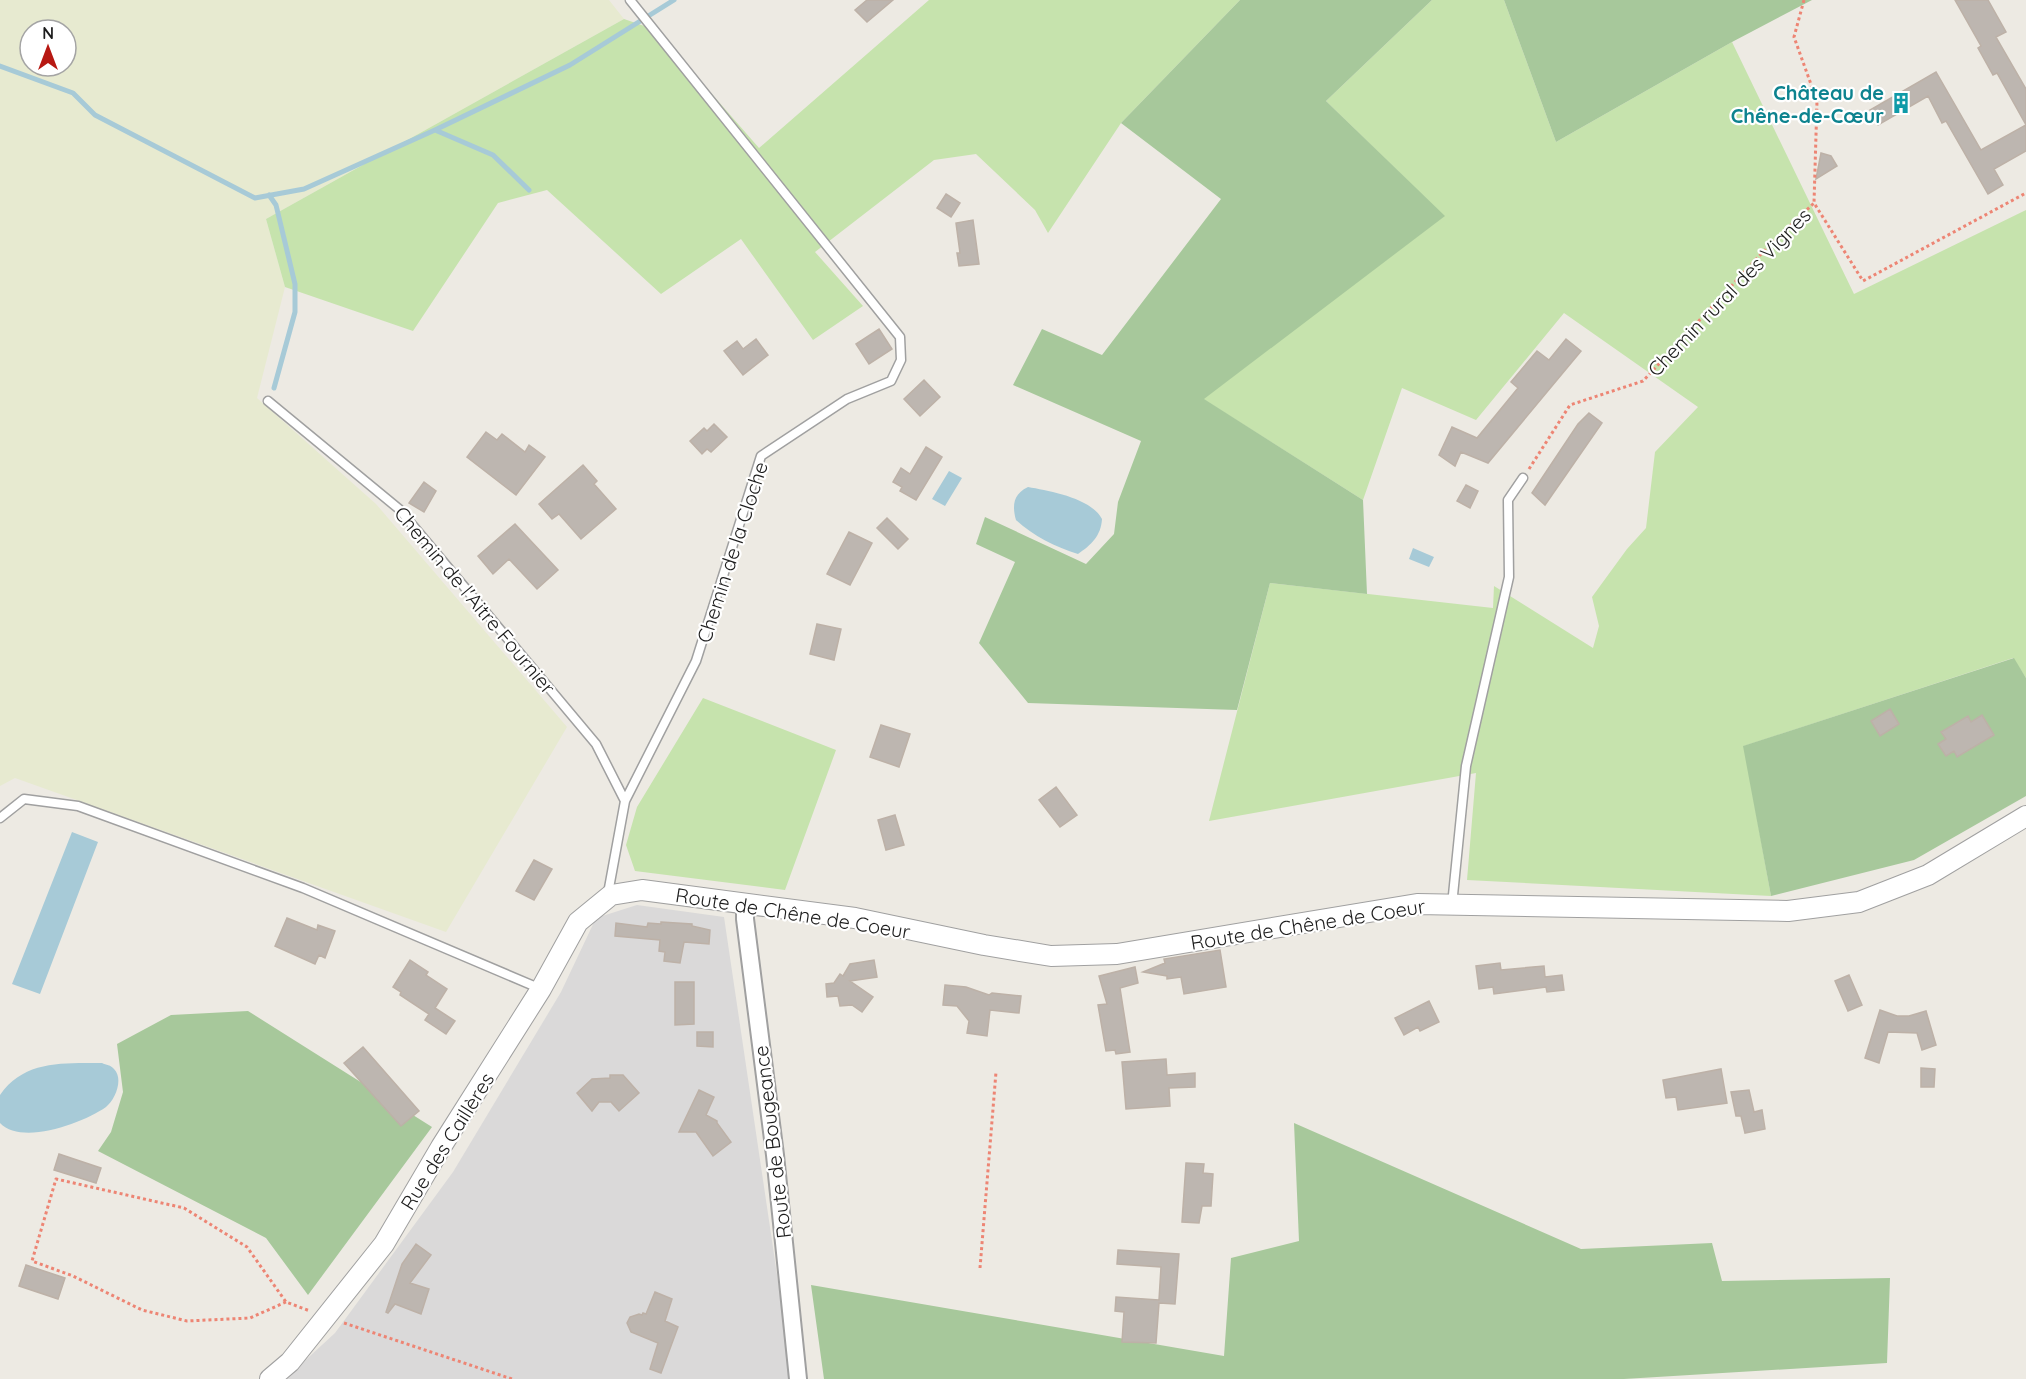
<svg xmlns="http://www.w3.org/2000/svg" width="2026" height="1379" font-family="Quicksand,sans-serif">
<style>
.residential{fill:#dad9d9}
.farmland{fill:#e7ead0;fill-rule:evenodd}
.grass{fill:#c6e3ad}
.forest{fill:#a7c89b}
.water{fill:#a7cad7}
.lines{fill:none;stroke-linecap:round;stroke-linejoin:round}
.stream{stroke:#a7cad7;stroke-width:5}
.building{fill:#bdb6b0;stroke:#bdb1a7;stroke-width:1.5}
.service-casing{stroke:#a0a0a0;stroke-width:11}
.minor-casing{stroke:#a0a0a0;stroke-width:20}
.tertiary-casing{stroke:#a0a0a0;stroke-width:22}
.path{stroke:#ed8574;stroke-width:3;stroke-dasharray:3 3;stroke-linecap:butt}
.service{stroke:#fff;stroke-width:8}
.minor{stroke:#fff;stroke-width:16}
.tertiary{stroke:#fff;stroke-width:20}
.labels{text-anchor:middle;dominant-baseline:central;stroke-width:4.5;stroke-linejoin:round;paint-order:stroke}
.culture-label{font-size:20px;font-weight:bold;fill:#0d838f;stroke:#fff;text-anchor:end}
.street-label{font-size:20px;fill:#1c1c1c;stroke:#fff}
</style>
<rect width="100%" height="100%" fill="#edeae3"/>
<path class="residential" d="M637,905L724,917L779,1288L790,1379H285L335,1333L453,1172L561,992L596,918Z"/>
<path class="farmland" d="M0,0H609L624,19L266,219L285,287L257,398L376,504L567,727L446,932L15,778L0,786ZM30,30H66V66H30Z"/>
<path class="grass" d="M929,0H1240L1121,123L1048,233L1035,210L976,154L934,160L815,252L863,306L813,340L741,239L661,294L547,190L498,203L413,331L285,287L266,219L624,19L656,30L759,148Z
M1432,0H1504L1556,142L1732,42L1854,294L2026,210V678L2013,658L1744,746L1771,896L1467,880L1476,773L1209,821L1270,583L1493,608L1494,586L1593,648L1599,626L1592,597L1627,549L1646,528L1655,452L1698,407L1564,313L1476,420L1402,388L1363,500L1203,399L1444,216L1326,101Z
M703,698L836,750L785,890L635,871L626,845L637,807Z"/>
<path class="forest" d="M1240,0H1432L1326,101L1445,216L1204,399L1363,500L1367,594L1270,583L1237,710L1028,703L979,643L1015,562L976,544L985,517L1086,564L1114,534L1118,502L1141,441L1013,385L1042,329L1102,355L1221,199L1121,123Z
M1504,0H1812L1732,42L1556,142Z
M2014,658L2026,678V796L1914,860L1771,896L1743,746Z
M248,1011L432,1127L308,1295L266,1238L98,1151L111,1132L123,1092L117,1044L171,1015Z
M1294,1123L1581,1249L1712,1243L1722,1281L1890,1278L1887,1363L1624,1379H824L811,1285L1224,1356L1231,1258L1299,1241Z"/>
<path class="water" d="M949,471L962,478L945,506L932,499Z
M1028,487C1050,491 1091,498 1102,519C1101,536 1091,545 1078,554C1056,547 1033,536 1016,520C1012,506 1013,494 1028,487Z
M1413,548L1434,557L1429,567L1409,559Z
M72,832L98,842L40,994L12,984Z
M102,1063C106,1065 111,1065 114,1069C124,1079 115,1100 106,1107C83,1123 22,1146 0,1123V1095C24,1060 63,1063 102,1063Z"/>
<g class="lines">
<path class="stream" d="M0,66L73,93L95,115L255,198L304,189L435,130L493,155L529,190
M435,130L570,65L674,0
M269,195L276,205L295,284V312L274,388"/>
</g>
<path class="building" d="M867,0H893L867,22L855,10Z
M1955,0H1988L2006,32L1996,37L2026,89V151L1994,169L2003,185L1988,194L1946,121L1942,123L1928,96L1878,125L1870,110L1936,72L1981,150L2026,125L1997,73L1993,75L1978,48L1981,46Z
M1821,153L1831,156L1837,166L1816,179Z
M946,194L960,203L951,217L937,208Z
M973,220L979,264L959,266L957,253H960L956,223Z
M879,329L892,349L869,364L856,344Z
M756,339L768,355L743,375L724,351L737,341L743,349Z
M1566,339L1581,351L1488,463L1461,452L1455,466L1439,455L1452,427L1477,438L1518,388L1511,382L1537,351L1549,360Z
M924,380L940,397L920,416L904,399Z
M1589,413L1602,423L1545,505L1532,493L1578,424Z
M714,424L727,437L711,452L707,449L702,454L690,441L704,428L707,431Z
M486,432L497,440L502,434L525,452L529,445L545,457L516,495L467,457Z
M926,447L942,457L916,500L900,491L902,487L893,482L901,468L910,474Z
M583,465L597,481L594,484L616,509L581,539L559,514L552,519L539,504Z
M424,482L436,491L424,512L409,503Z
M1466,485L1478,491L1470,508L1457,501Z
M887,518L908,539L898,549L877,528Z
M515,524L558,570L537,589L509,559L493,574L478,556Z
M849,532L872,543L850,585L827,574Z
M817,624L841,629L834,660L810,654Z
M1890,709L1899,724L1880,736L1871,721Z
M1982,715L1994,735L1957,757L1954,751L1946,756L1938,744L1946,739L1941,732L1968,716L1971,722Z
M881,725L910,734L899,767L870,757Z
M1056,787L1077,815L1060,827L1039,800Z
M895,815L904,845L886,850L878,820Z
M534,860L552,869L534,900L516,891Z
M287,918L317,930L318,925L335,931L325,958L319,955L315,964L275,946Z
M661,922L692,924V926L710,930L709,944L684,942L680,963L664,961L665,952L659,951L660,940L615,936L616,923L647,927L648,923L661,924Z
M1220,950L1226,987L1184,994L1181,977L1167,979V976L1143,972L1165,963L1164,959Z
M410,960L428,972L426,975L447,989L435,1008L455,1021L446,1034L425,1020L429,1014L400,995L401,992L393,987Z
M874,960L877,977L850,981L873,997L862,1012L852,1005L840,1006L838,996L827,997L826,984L834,983L840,974L843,976L850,964Z
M1500,963L1501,970L1544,966L1545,977L1562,975L1564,990L1547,992L1546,987L1494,994L1493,987L1479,989L1476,966Z
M1135,967L1138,983L1120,988L1130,1052L1116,1054L1115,1050L1106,1051L1098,1005L1107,1004L1099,976Z
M1849,975L1862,1005L1848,1011L1835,981Z
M675,982H694V1024L675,1025Z
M945,985L966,987L989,995L992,993L1021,996L1019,1013L990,1010L987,1036L967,1033L969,1021L957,1006L943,1005Z
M1429,1001L1439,1022L1420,1031L1418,1027L1404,1035L1395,1018Z
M1880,1010L1897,1016H1909L1926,1011L1936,1045L1922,1050L1917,1033L1888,1032L1879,1063L1865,1058Z
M697,1032H713V1047L697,1046Z
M363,1047L419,1111L401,1126L344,1063Z
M1166,1059L1167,1075L1195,1073V1087L1169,1088L1170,1106L1126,1109L1122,1062Z
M1921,1068L1935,1069L1934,1087H1921Z
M1721,1069L1727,1103L1678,1110L1676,1097L1666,1098L1663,1080Z
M610,1075H623L639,1093L619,1111L611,1102H599L592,1111L577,1093L592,1079L610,1078Z
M699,1090L714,1097L706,1115L717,1121V1123L731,1142L713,1156L696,1132H679Z
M1749,1090L1754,1112L1762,1110L1765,1129L1745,1133L1741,1116H1736L1731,1092Z
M59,1154L101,1168L96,1183L54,1170Z
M1186,1163L1204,1164L1203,1173L1213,1174L1211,1206H1202L1199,1223L1182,1222Z
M416,1244L431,1255L410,1283L429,1289L421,1314L395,1304L388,1313L386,1312L402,1264Z
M1118,1250L1179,1254L1175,1304L1159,1303L1156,1343L1122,1342L1124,1312L1115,1311L1116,1297L1159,1300L1161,1267L1117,1264Z
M26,1265L65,1278L58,1299L19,1286Z
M655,1292L672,1299L665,1321L678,1327L661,1373L650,1369L658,1343L631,1332L627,1323L630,1317L639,1314L642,1315L643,1313L646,1314Z"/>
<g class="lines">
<defs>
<path id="service" d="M268,401L399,509L596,744L625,801
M0,818L24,799L78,806L303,888L541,989
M611,894L609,888L625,801L696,661L761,456L847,399L891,381L901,360L900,337L630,0
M1452,905L1466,766L1509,577L1508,500L1523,478"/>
<path id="minor" d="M745,905V919L775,1155L798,1379"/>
<path id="tertiary" d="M270,1379L290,1362L384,1244L441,1147L541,989L578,922L611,895L642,890L855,918L984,945L1051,956L1117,954L1417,904L1788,911L1859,902L1928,875L2026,816"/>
</defs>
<use href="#service" class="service-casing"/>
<use href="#minor" class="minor-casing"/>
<use href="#tertiary" class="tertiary-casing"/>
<path class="path" d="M1804,0L1794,37L1817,101L1814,203
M1529,469L1570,405L1643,381L1762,253L1814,203L1863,281L2026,193
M980,1268L996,1072
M286,1302L250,1318L187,1321L142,1310L73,1276L32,1261L56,1179L184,1208L247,1247L286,1302L310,1311
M344,1323L512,1379"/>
<use href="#service" class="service"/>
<use href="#minor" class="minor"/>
<use href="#tertiary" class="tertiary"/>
</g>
<defs>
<symbol id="building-bare" viewBox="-9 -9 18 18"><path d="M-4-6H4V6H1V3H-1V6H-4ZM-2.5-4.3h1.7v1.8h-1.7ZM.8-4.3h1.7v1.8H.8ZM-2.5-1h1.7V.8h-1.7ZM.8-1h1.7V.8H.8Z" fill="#0f9aa8" stroke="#fff" stroke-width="2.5" paint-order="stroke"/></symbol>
</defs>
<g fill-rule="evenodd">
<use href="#building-bare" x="1886" y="88" width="30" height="30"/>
</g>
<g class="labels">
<g class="culture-label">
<text x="1884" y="92">Château de<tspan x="1884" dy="23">Chêne-de-Cœur</tspan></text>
</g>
<g class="street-label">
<text transform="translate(1729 292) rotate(-46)">Chemin rural des Vignes</text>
<text transform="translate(732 552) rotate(-72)">Chemin de la Cloche</text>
<text transform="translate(475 600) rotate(50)">Chemin de l'Aitre Fournier</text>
<text transform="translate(793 913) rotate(9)">Route de Chêne de Coeur</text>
<text transform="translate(1308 924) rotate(-9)">Route de Chêne de Coeur</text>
<text transform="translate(447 1141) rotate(-58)">Rue des Caillères</text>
<text transform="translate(772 1142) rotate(-97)">Route de Bougeance</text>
</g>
</g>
<g transform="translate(48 48)"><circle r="28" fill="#ffffff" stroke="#a4a4a4" stroke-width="1.5"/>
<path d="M0-4.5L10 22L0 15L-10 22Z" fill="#b71812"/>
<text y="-9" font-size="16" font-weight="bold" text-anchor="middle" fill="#1c1c1c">N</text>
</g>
</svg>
